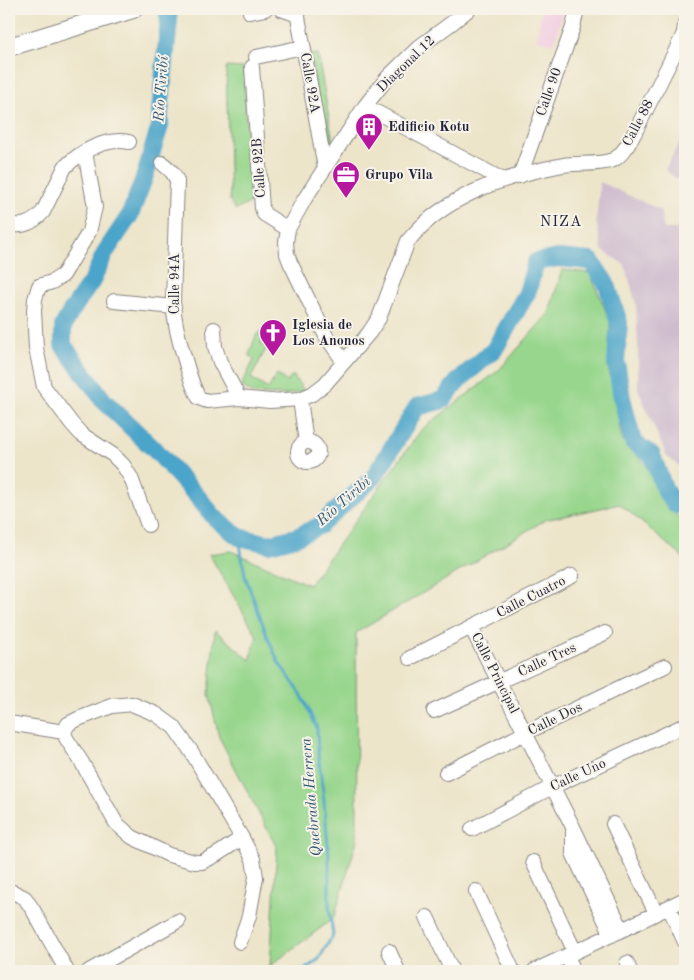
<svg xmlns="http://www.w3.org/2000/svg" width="694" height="980" font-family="'Old Standard TT',serif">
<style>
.built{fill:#f2cfe1}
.industrial{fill:#cfbdcf}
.green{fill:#97d68c;stroke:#5c7c64}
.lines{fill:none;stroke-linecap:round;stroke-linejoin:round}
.stream{stroke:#4ca4c9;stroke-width:3}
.river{stroke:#4ca4c9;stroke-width:18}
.minor-casing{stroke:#888482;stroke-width:16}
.major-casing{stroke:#888482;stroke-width:20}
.minor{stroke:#fff;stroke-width:14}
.major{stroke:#fff;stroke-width:18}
.labels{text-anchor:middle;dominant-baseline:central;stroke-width:4;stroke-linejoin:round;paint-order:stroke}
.street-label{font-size:14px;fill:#22223b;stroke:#f7f3e8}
.poi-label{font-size:14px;font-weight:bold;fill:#22223b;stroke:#f7f3e8;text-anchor:start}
.water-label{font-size:15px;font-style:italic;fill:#335674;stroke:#f7f3e8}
.neighbourhood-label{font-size:15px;letter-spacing:1px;fill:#22223b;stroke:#f7f3e8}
</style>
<rect width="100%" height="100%" fill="#f7f3e8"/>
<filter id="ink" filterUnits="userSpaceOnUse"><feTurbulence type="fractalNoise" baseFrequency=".02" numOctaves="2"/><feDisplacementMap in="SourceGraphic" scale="10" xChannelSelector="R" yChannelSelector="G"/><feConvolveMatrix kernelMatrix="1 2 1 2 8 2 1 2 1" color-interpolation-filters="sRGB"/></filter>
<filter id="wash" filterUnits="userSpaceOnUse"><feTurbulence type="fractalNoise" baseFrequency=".0096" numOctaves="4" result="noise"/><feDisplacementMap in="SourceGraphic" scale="20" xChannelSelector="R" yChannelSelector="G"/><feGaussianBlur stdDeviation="1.12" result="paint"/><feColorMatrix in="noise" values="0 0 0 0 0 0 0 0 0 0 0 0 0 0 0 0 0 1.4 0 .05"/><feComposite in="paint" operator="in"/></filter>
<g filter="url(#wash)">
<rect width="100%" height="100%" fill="#ede5ca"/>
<path class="built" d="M542,9H560L561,11V19L554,44L536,40Z"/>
<path class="industrial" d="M685,131V185L665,170Z
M600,182L660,210L664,229H676L685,223V470L667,457L638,389V346L636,304L625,265L602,250L596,221Z"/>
<path class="green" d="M318,54L333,142L327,152L310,55Z
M226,67L243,68L251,202L236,210L230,201Z
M562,270L590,273L610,321L608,366L622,439L646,465L662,499L681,520H685V559L620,504L545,520L356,633L357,840L334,918L270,966L277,848L219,737L209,694L215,630L250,660L257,636L209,554L231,551L309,585L421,430L499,370L549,313Z
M263,330L261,344L267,347L251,378L268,389L277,374L287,382L293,375L304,391L285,395L254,394L241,386L254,360L249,355L256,335Z"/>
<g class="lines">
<path class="stream" d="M239,537L245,576L268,638L279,663L301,694L317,728L318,752L324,801L329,855V906L333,935L319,959L303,971"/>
<path class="river" d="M167,9L169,20L160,112V126L153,148L146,173L130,215L106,251L92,281L72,310L63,326V345L104,401L159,454L196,495L215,518L239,537L269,544L296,537L319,526L374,477L417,407L443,400L459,380L494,350L527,293L536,262L558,258L591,261L607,285L619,323L616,361L622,398L633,442L652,455L665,491L676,505H685"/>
</g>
</g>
<g filter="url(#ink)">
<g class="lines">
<defs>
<path id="minor" d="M281,9L295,14L298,17L325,168
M250,12L265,9
M256,57L303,47
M252,67L262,208L264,214L288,229
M365,106L503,180
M85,152L95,207L89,232L63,275L52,282L39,286L35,299L34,311L36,348L44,387L72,424L81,434L113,455L123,465L131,478L148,525
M162,163C169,169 174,172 177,181L173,302C174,322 179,341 185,360C189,373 192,386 199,398L207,401L239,398L270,401L300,399L312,394L325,384L369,333L379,318L408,241C445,195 506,176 563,165C578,162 598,166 613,160C623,155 629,143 634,134L678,46L684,33L685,24
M520,176L573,27L577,9
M9,223C21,229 34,222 43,212L65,167C81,151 107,137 129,142
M114,301L174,307
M214,329L215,347L220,362L239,398
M344,362L326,336L290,262L287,254L286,242L288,229L304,200L365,106L388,77L419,47L453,22L469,9
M300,399L306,442
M298 452a10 10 0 1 1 20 0a10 10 0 1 1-20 0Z
M471,627L573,827L622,930
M410,658L572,576
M434,711L605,633
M9,723L64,732
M64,732L68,724L78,719L112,706L132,704L156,714L174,727L191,751L242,838L253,859L256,877L249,916L240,942
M64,732L66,738L81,761L116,823L132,837L169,855L195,862H202L216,855L242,838
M446,773L525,733L665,666
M613,824L656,913
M472,829L552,787L685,725
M573,830V853L612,935
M533,862L575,952
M476,891L513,971
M9,892H13L25,898L33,910L67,971
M669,907L685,942
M427,917L452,971
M389,951L398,971
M567,956L574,971
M627,963L630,971
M89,971L178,921
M534,971L622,930L685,899"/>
<path id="major" d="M9,47L133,9"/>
</defs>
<use href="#minor" class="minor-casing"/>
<use href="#major" class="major-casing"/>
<use href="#minor" class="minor"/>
<use href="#major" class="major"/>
</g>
</g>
<defs>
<symbol id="building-pin" viewBox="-11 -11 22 30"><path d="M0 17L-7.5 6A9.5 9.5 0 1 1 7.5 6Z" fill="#b5179e" stroke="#f7f3e8"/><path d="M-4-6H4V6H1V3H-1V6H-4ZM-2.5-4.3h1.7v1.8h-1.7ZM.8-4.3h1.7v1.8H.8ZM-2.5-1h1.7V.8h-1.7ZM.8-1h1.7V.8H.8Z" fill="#fff"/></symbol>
<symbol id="office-pin" viewBox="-11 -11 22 30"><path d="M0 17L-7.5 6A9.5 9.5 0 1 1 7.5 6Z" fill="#b5179e" stroke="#f7f3e8"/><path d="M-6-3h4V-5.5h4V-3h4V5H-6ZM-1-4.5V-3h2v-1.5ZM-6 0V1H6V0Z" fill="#fff"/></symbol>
<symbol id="church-pin" viewBox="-11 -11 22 30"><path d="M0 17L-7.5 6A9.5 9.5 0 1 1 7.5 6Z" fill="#b5179e" stroke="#f7f3e8"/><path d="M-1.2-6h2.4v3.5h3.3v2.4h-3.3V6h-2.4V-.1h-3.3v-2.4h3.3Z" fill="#fff"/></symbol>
</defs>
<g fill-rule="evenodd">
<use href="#building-pin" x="353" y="111" width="32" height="43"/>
<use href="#office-pin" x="330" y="159" width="32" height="43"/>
<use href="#church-pin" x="257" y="317" width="32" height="43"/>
</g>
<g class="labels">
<g class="street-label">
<text transform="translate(406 64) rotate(-44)">Diagonal 12</text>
<text transform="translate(310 83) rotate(80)">Calle 92A</text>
<text transform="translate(549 92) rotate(-70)">Calle 90</text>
<text transform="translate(638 123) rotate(-62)">Calle 88</text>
<text transform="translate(259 168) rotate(-94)">Calle 92B</text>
<text transform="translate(175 284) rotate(-90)">Calle 94A</text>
<text transform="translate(531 597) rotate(-27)">Calle Cuatro</text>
<text transform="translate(547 660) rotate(-25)">Calle Tres</text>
<text transform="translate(495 673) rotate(63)">Calle Principal</text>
<text transform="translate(555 719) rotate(-26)">Calle Dos</text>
<text transform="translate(578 775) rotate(-25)">Calle Uno</text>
</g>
<g class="poi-label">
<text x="388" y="127">Edificio Kotu</text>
<text x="365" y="175">Grupo Vila</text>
<text x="292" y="325">Iglesia de<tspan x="292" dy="16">Los Anonos</tspan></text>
</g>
<g class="water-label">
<text transform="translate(162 89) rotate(-86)">Río Tiribí</text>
<text transform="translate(344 502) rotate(-41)">Río Tiribí</text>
<text transform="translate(312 797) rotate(-95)">Quebrada Herrera</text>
</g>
<g class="neighbourhood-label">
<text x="561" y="222">NIZA</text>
</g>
</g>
<rect width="694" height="980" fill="none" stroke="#f7f3e8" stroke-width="30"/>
</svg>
